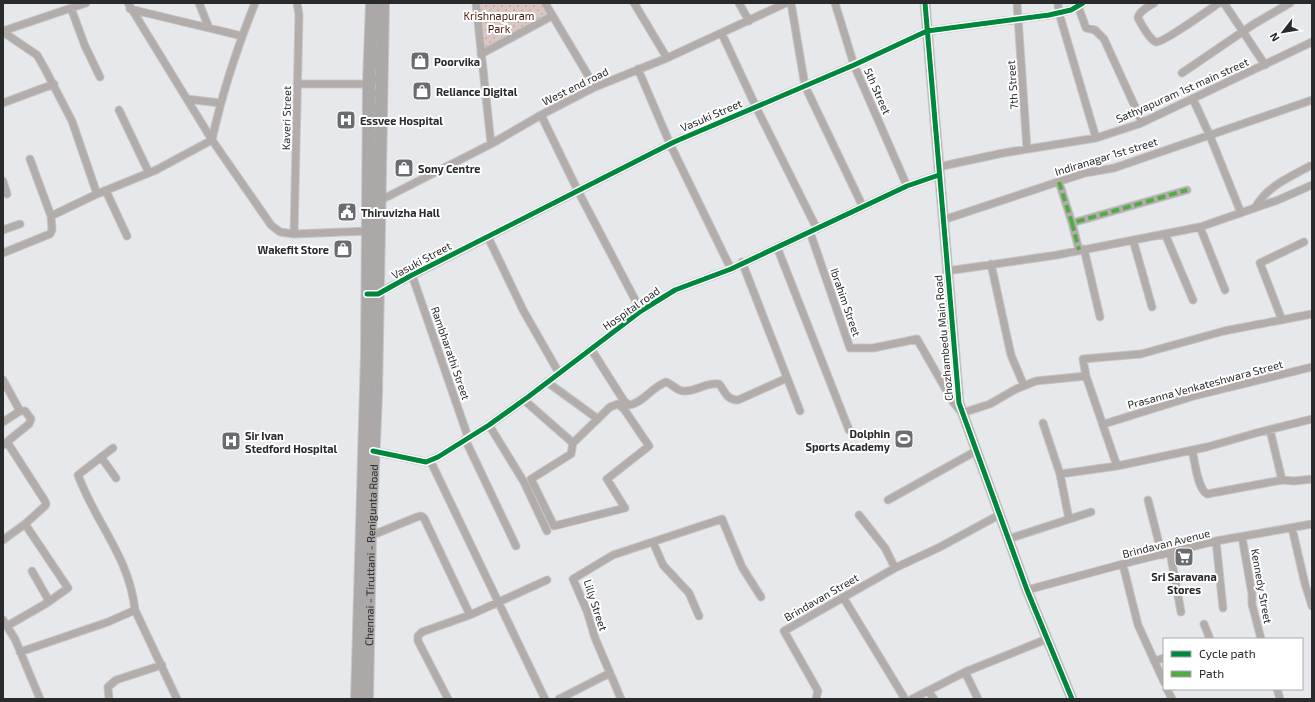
<svg xmlns="http://www.w3.org/2000/svg" width="1315" height="702" font-family="'Exo 2',sans-serif">
<style>
.grass{fill:url(#grass-dots)}
.lines{fill:none;stroke-linecap:round;stroke-linejoin:round}
.minor-casing{stroke:#c5c6c8;stroke-width:9}
.tertiary-casing{stroke:#c5c6c8;stroke-width:11}
.trunk-casing{stroke:#c5c6c8;stroke-width:14}
.minor{stroke:#b2acab;stroke-width:7}
.tertiary{stroke:#b2acab;stroke-width:9}
.trunk{stroke:#aca8a7;stroke-width:12}
.rail{stroke:#a9a7a8;stroke-width:2.5;stroke-dasharray:7 7;stroke-linecap:butt}
.quiet{stroke:#53ab44;stroke-width:4;stroke-dasharray:8 4;stroke-linecap:butt}
.cycleway-casing{stroke:#fff;stroke-width:8}
.cycleway{stroke:#00873e;stroke-width:5}
.labels{text-anchor:middle;dominant-baseline:central;stroke-width:4;stroke-linejoin:round;paint-order:stroke}
.park-label{font-size:11px;fill:#49160a;stroke:#fff}
.poi-label{font-size:11px;font-weight:bold;fill:#292a2c;stroke:#fff;text-anchor:start}
.street-label{font-size:11px;fill:#292a2c;stroke:#fff}
</style>
<defs>
<pattern id="grass-dots" width="8" height="8" patternUnits="userSpaceOnUse"><rect width="8" height="8" fill="#dcc6c2"/><path d="M2 2h.1M6 6h.1" fill="none" stroke="#bdaaa7" stroke-width="1.8" stroke-linecap="round"/></pattern>
</defs>
<rect width="100%" height="100%" fill="#e6e8eb"/>
<path class="grass" d="M478,3H542L549,15L483,50Z"/>
<g class="lines">
<defs>
<path id="minor" d="M128,3L212,140L271,225L280,232L294,234L368,231
M199,3L209,28
M476,3L491,144
M545,3L595,87
M634,3L667,58
M739,3L749,21
M791,3L805,86L863,207
M835,3L854,65L907,186
M1017,3L1027,149
M1058,3L1059,13L1096,138
M1154,3C1148,7 1139,11 1138,18C1141,24 1150,40 1156,42C1163,43 1210,9 1219,3
M1224,3L1265,65
M1078,6L1086,28L1095,30L1104,39L1142,122
M71,8L85,46L100,77
M130,9L242,36
M3,31L86,3
M3,32L37,55L45,69L72,121L97,194
M722,34L756,107L817,229
M481,54L552,16
M638,69L670,144L731,269
M1182,73L1254,24L1290,3
M297,84H369
M187,99L220,103
M1193,99L1210,136L1241,213
M3,103L54,84
M119,110L149,173
M541,115L578,191L641,311
M30,159L51,216
M938,167L1003,153L1096,138L1139,124L1312,42
M3,181L7,194
M1059,182L1072,223L1187,190
M106,191L127,236
M377,201H379L491,144L541,115L595,87L667,58L786,3
M1255,208C1267,186 1290,177 1310,166
M943,220L1085,173L1114,168L1312,100
M1072,223L1079,250
M1200,227L1225,290
M3,230L20,224
M810,232L850,348H873L917,339L953,402L962,413L990,404L1016,389L1036,381L1086,376
M294,234L299,15L297,3
M1165,234L1193,300
M488,237L523,310L559,373
M1133,240L1152,307
M777,247L849,430
M1084,249L1100,317
M3,253L50,234L52,230L51,216L97,194L156,170L212,140C222,93 237,48 255,3
M742,262L800,411
M991,264L1011,355L1024,386
M947,271L1057,255L1200,227L1278,200L1312,185
M412,275L468,437
M376,294L674,142L854,65L927,31L1049,15L1071,10L1083,3
M1312,314L1224,331L1141,354L1083,359L1086,376L1117,466L1207,447L1256,433L1312,419
M1282,320L1260,263L1304,242
M591,349L624,401L629,405C643,403 652,387 666,382C673,384 677,392 685,391C698,391 706,382 719,384C726,392 726,400 738,400L787,378
M3,380L20,411H25L31,419L29,424L3,445
M547,382L598,419
M524,400L573,443
M618,404L624,409L649,446L607,479L625,508L554,526L531,479L571,454L573,443L610,407Z
M3,422L20,411
M1043,423L1060,474L1069,519
M1104,424L1194,396L1312,367
M489,425L524,482L547,531
M1270,430L1282,480
M465,439L516,546
M7,442L45,501L46,504L45,506L25,524L68,588L47,603L7,626
M113,448L78,475C96,524 129,556 135,610
M1192,450C1195,461 1197,488 1207,494L1282,480L1294,481L1312,479
M373,451L426,462L438,457L489,425L528,397L641,311L675,290L731,269L907,186L939,175
M101,457L116,478
M430,460L545,699
M1060,474L1117,466
M888,500L976,451
M1148,500L1162,555
M859,515L885,548L895,568L940,547L999,515
M1292,528L1305,584L1312,606
M370,536L417,517L421,516L424,518L470,615
M1242,537L1252,594V604L1261,639
M1008,539L1091,512
M3,540L25,524
M1216,541L1223,608
M653,542L663,565L689,593L699,616
M1170,552L1181,612
M1123,565L1138,625L1164,682
M32,571L49,601
M1027,590L1134,561L1216,541L1312,524
M843,597L905,699
M3,620L15,639L40,699
M1204,624L1210,639
M20,652L108,622L135,610L177,699
M1154,661L1164,658
M965,672L978,699
M610,673L595,638L587,611L573,579L613,555L722,519L742,567L761,597
M1167,689L1172,699
M1277,689L1280,699
M928,691L934,699
M109,699L108,687L116,680L162,665
M448,699L418,641V636L422,632L470,615L547,580
M559,699L610,673L621,699
M816,699L818,691L784,631L895,568
M912,699L965,672L1047,639"/>
<path id="tertiary" d="M925,3L959,403L1027,590L1072,699"/>
<g id="trunk">
<path d="M357,699L367,354L369,84L372,3"/>
<path id="s1" d="M367,699L370,536L376,394L383,3"/>
</g>
</defs>
<use href="#minor" class="minor-casing"/>
<use href="#tertiary" class="tertiary-casing"/>
<use href="#trunk" class="trunk-casing"/>
<use href="#minor" class="minor"/>
<use href="#tertiary" class="tertiary"/>
<use href="#trunk" class="trunk"/>
<path class="rail" d="M364,699L368,531L372,436L377,3"/>
<path class="quiet" d="M1059,182L1072,223L1187,190
M1072,223L1079,250"/>
<defs>
<path id="cycleway" d="M925,3L959,403L1027,590L1072,699
M367,294H378L412,275L674,142L854,65L927,31L1049,15L1071,10L1083,3
M373,451L426,462L438,457L489,425L528,397L641,311L675,290L731,269L907,186L939,175"/>
</defs>
<use href="#cycleway" class="cycleway-casing"/>
<use href="#cycleway" class="cycleway"/>
</g>
<defs>
<symbol id="shop-square" viewBox="-11 -11 22 22"><rect x="-9" y="-9" width="18" height="18" rx="4" fill="#6b6c6f" stroke="#fff"/><path d="M-5-2.5h2.3a2.7 3.5 0 0 1 5.4 0H5L5.5 6h-11ZM-1.5-2.5h3a1.5 2.3 0 0 0-3 0Z" fill="#fff"/></symbol>
<symbol id="hospital-square" viewBox="-11 -11 22 22"><rect x="-9" y="-9" width="18" height="18" rx="4" fill="#6b6c6f" stroke="#fff"/><path d="M-5-5h3v3.5h4V-5h3V5h-3V1.5h-4V5h-3Z" fill="#fff"/></symbol>
<symbol id="civic-square" viewBox="-11 -11 22 22"><rect x="-9" y="-9" width="18" height="18" rx="4" fill="#6b6c6f" stroke="#fff"/><path d="M-.6-6.5H3V-4.5H.6V-3L4-1V1h2V6H-6V1h2V-1L-.6-3ZM-1.2 2.5V6h2.4V2.5Z" fill="#fff"/></symbol>
<symbol id="stadium-square" viewBox="-11 -11 22 22"><rect x="-9" y="-9" width="18" height="18" rx="4" fill="#6b6c6f" stroke="#fff"/><path d="M0-5a6.5 5 0 1 0 0 10a6.5 5 0 1 0 0-10ZM-3.5-1.8h7v3.6h-7Z" fill="#fff"/></symbol>
<symbol id="supermarket-square" viewBox="-11 -11 22 22"><rect x="-9" y="-9" width="18" height="18" rx="4" fill="#6b6c6f" stroke="#fff"/><path d="M-6-5.5h2.5l.6 2H6L4.5 2H-2.5L-4.4-4H-6ZM-1.5 3.2a1.3 1.3 0 1 0 .1 0ZM3 3.2a1.3 1.3 0 1 0 .1 0Z" fill="#fff"/></symbol>
</defs>
<g fill-rule="evenodd">
<use href="#shop-square" x="409" y="50" width="22" height="22"/>
<use href="#shop-square" x="411" y="80" width="22" height="22"/>
<use href="#hospital-square" x="335" y="109" width="22" height="22"/>
<use href="#shop-square" x="393" y="157" width="22" height="22"/>
<use href="#civic-square" x="336" y="201" width="22" height="22"/>
<use href="#shop-square" x="332" y="238" width="22" height="22"/>
<use href="#stadium-square" x="893" y="428" width="22" height="22"/>
<use href="#hospital-square" x="220" y="430" width="22" height="22"/>
<use href="#supermarket-square" x="1173" y="546" width="22" height="22"/>
</g>
<g class="labels">
<g class="park-label">
<text x="499" y="15">Krishnapuram<tspan x="499" dy="13">Park</tspan></text>
</g>
<g class="poi-label">
<text x="434" y="61">Poorvika</text>
<text x="436" y="91">Reliance Digital</text>
<text x="360" y="120">Essvee Hospital</text>
<text x="418" y="168">Sony Centre</text>
<text x="361" y="212">Thiruvizha Hall</text>
<text x="329" y="249" text-anchor="end">Wakefit Store</text>
<text x="890" y="433" text-anchor="end">Dolphin<tspan x="890" dy="13">Sports Academy</tspan></text>
<text x="245" y="435">Sir Ivan<tspan x="245" dy="13">Stedford Hospital</tspan></text>
<text x="1184" y="576" text-anchor="middle">Sri Saravana<tspan x="1184" dy="13">Stores</tspan></text>
</g>
<g class="street-label">
<text transform="translate(1012 85) rotate(-94)">7th Street</text>
<text transform="translate(575 86) rotate(-26)">West end road</text>
<text transform="translate(1182 90) rotate(-24)">Sathyapuram 1st main street</text>
<text transform="translate(878 91) rotate(66)">5th Street</text>
<text transform="translate(711 115) rotate(-23)">Vasuki Street</text>
<text transform="translate(286 118) rotate(-89)">Kaveri Street</text>
<text transform="translate(1106 156) rotate(-17)">Indiranagar 1st street</text>
<text transform="translate(421 260) rotate(-28)">Vasuki Street</text>
<text transform="translate(846 302) rotate(71)">Ibrahim Street</text>
<text transform="translate(631 308) rotate(-35)">Hospital road</text>
<text transform="translate(943 338) rotate(-95)">Chozhambedu Main Road</text>
<text transform="translate(451 353) rotate(71)">Rambharathi Street</text>
<text transform="translate(1205 384) rotate(-15)">Prasanna Venkateshwara Street</text>
<text transform="translate(1166 543) rotate(-14)">Brindavan Avenue</text>
<text stroke="none"><textPath href="#s1" startOffset="144">Chennai - Tiruttani - Renigunta Road</textPath></text>
<text transform="translate(1262 586) rotate(80)">Kennedy Street</text>
<text transform="translate(821 597) rotate(-30)">Brindavan Street</text>
<text transform="translate(596 605) rotate(72)">Lilly Street</text>
</g>
</g>
<rect width="1315" height="702" fill="none" stroke="#292a2c" stroke-width="8"/>
<rect x="1163" y="638" width="140" height="52" fill="#ffffff" stroke="#a9aaab"/>
<rect x="1171" y="651" width="20" height="6" fill="#00873e" stroke="#a9aaab"/>
<text x="1199" y="658" font-size="12" fill="#292a2c">Cycle path</text>
<rect x="1171" y="671" width="20" height="6" fill="#53ab44" stroke="#a9aaab"/>
<text x="1199" y="678" font-size="12" fill="#292a2c">Path</text>
<g transform="translate(1283 32) rotate(239)" stroke="#ffffff" stroke-width="3" paint-order="stroke">
<path d="M0-3L7 15L0 10L-7 15Z" fill="#292a2c"/>
<text y="-6" font-size="11" font-weight="bold" text-anchor="middle" fill="#292a2c">N</text>
</g>
</svg>
